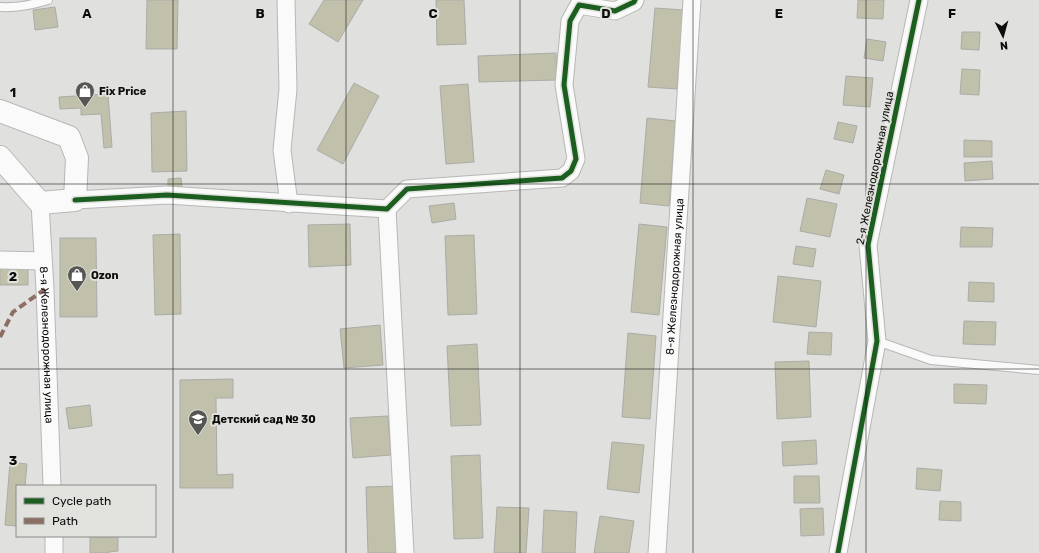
<svg xmlns="http://www.w3.org/2000/svg" width="1039" height="553" font-family="Rubik,sans-serif">
<style>
.building{fill:#c1c0aa;stroke:#ababa9}
.lines{fill:none;stroke-linecap:round;stroke-linejoin:round}
.lane-casing{stroke:#b7b7b5;stroke-width:10}
.street-casing{stroke:#b7b7b5;stroke-width:19}
.secondary-casing{stroke:#b7b7b5;stroke-width:24}
.lane{stroke:#fafafa;stroke-width:8}
.street{stroke:#fafafa;stroke-width:17}
.secondary{stroke:#fafafa;stroke-width:22}
.quiet{stroke:#8d6e63;stroke-width:4;stroke-dasharray:8 4;stroke-linecap:butt}
.cycleway-casing{stroke:#e1e1dd;stroke-width:8}
.cycleway{stroke:#1b5e20;stroke-width:5}
.grid{fill:none;stroke:#0c0c0b;stroke-width:1;stroke-opacity:0.55}
.labels{text-anchor:middle;dominant-baseline:central;stroke-width:4;stroke-linejoin:round;paint-order:stroke}
.poi-label{font-size:11px;font-weight:bold;fill:#0c0c0b;stroke:#e1e1dd;text-anchor:start}
.street-label{font-size:11px;fill:#0c0c0b;stroke:#e1e1dd}
.grid-label{font-size:13px;text-anchor:middle;font-weight:bold;fill:#0c0c0b;stroke:#e1e1dd;stroke-width:4;stroke-linejoin:round;paint-order:stroke}
</style>
<rect width="100%" height="100%" fill="#e0e0de"/>
<path class="building" d="M147,0H178L177,49H146Z
M324,0H363L338,42L309,24Z
M436,0H464L466,44L437,45Z
M858,0H884L883,19L857,18Z
M55,7L58,27L35,30L33,10Z
M655,8L684,10L677,89L648,87Z
M962,32H980L979,50L961,49Z
M867,39L886,42L883,61L864,58Z
M556,53L557,80L479,82L478,56Z
M962,69L980,70L979,95L960,94Z
M846,76L873,78L870,107L843,105Z
M354,83L379,96L343,164L317,150Z
M468,84L474,162L446,164L440,86Z
M108,94L112,147L104,148L101,114L81,115V108L60,109L59,97Z
M186,111L187,171L152,172L151,113Z
M647,118L676,121L669,206L640,203Z
M838,122L857,126L853,143L834,139Z
M964,140L992,141V157H964Z
M992,161L993,179L965,181L964,163Z
M826,170L844,175L839,194L820,189Z
M181,178L182,187H168V179Z
M807,198L837,204L830,237L800,231Z
M454,203L456,219L432,223L429,206Z
M350,224L351,265L309,267L308,225Z
M639,224L667,227L659,315L631,312Z
M961,227L993,228L992,247H960Z
M180,234L181,314L155,315L153,235Z
M474,235L477,314L448,315L445,236Z
M60,238H96L97,317H60Z
M796,246L816,249L813,267L793,264Z
M0,268L28,269V285H0Z
M778,276L821,281L816,327L773,322Z
M969,282L994,283V302L968,301Z
M964,321L996,322L995,345L963,344Z
M380,325L383,365L344,368L340,329Z
M809,332L832,333L831,355L807,354Z
M628,333L656,336L650,419L622,417Z
M477,344L481,425L451,426L447,346Z
M809,361L811,417L777,419L775,362Z
M233,379V398H216L217,475L233,474V488H180V380Z
M954,384L987,385L986,404L954,403Z
M90,405L92,426L69,429L66,408Z
M388,416L391,455L353,458L350,418Z
M816,440L817,464L783,466L782,442Z
M612,442L644,445L639,493L607,489Z
M480,455L483,538L454,539L451,456Z
M10,462L27,464L25,486H17V526L5,525Z
M917,468L942,470L940,491L916,489Z
M794,476H819L820,503H794Z
M397,486L399,553H368L366,487Z
M940,501L961,502V521L939,520Z
M497,507L529,508L526,553H494Z
M823,508L824,535L801,536L800,509Z
M544,510L577,512L575,553H542Z
M600,516L634,521L629,553H594Z
M90,536H118V551L109,552V553H90Z"/>
<g class="lines">
<defs>
<path id="lane" d="M0,7C17,8 32,5 48,0
M877,341L931,360L1039,370"/>
<g id="street">
<path d="M286,0L288,89L282,150L289,204"/>
<path d="M75,200L167,195L387,209L407,189L562,178L571,171L576,159L564,85L570,21L579,5L615,11L634,2L635,0"/>
<path id="s1" d="M40,203L45,289L52,486"/>
<path d="M387,209L405,553"/>
<path d="M0,260L43,261"/>
<path d="M54,536V553"/>
<path id="s2" d="M657,553L692,0"/>
<path d="M838,553L877,341L868,245L919,0"/>
</g>
<path id="secondary" d="M0,111L69,137L77,158L75,200L40,203L0,157"/>
</defs>
<use href="#lane" class="lane-casing"/>
<use href="#street" class="street-casing"/>
<use href="#secondary" class="secondary-casing"/>
<use href="#lane" class="lane"/>
<use href="#street" class="street"/>
<use href="#secondary" class="secondary"/>
<path class="quiet" d="M0,337L13,312L45,289"/>
<defs>
<path id="cycleway" d="M75,200L167,195L387,209L407,189L562,178L571,171L576,159L564,85L570,21L579,5L615,11L634,2L635,0
M838,553L877,341L868,245L919,0"/>
</defs>
<use href="#cycleway" class="cycleway-casing"/>
<use href="#cycleway" class="cycleway"/>
</g>
<path class="grid" d="M173,0V553M346,0V553M520,0V553M693,0V553M866,0V553M0,184H1039M0,369H1039"/>
<defs>
<symbol id="shop-pin" viewBox="-11 -11 22 30"><path d="M0 17L-7.5 6A9.5 9.5 0 1 1 7.5 6Z" fill="#565655" stroke="#e1e1dd"/><path d="M-5-2.5h2.3a2.7 3.5 0 0 1 5.4 0H5L5.5 6h-11ZM-1.5-2.5h3a1.5 2.3 0 0 0-3 0Z" fill="#fff"/></symbol>
<symbol id="school-pin" viewBox="-11 -11 22 30"><path d="M0 17L-7.5 6A9.5 9.5 0 1 1 7.5 6Z" fill="#565655" stroke="#e1e1dd"/><path d="M0-5L7-2L0 1L-7-2ZM-4 1L0 2.5L4 1V4Q0 6-4 4Z" fill="#fff"/></symbol>
</defs>
<g fill-rule="evenodd">
<use href="#shop-pin" x="74" y="80" width="22" height="30"/>
<use href="#shop-pin" x="66" y="264" width="22" height="30"/>
<use href="#school-pin" x="187" y="408" width="22" height="30"/>
</g>
<g class="labels">
<g class="poi-label">
<text x="99" y="91">Fix Price</text>
<text x="91" y="275">Ozon</text>
<text x="212" y="419">Детский сад № 30</text>
</g>
<g class="street-label">
<text transform="translate(875 168) rotate(-79)">2-я Железнодорожная улица</text>
<text stroke="none"><textPath href="#s2" startOffset="277">8-я Железнодорожная улица</textPath></text>
<text stroke="none"><textPath href="#s1" startOffset="142">8-я Железнодорожная улица</textPath></text>
</g>
</g>
<g class="grid-label">
<text x="87" y="18">A</text>
<text x="260" y="18">B</text>
<text x="433" y="18">C</text>
<text x="606" y="18">D</text>
<text x="779" y="18">E</text>
<text x="952" y="18">F</text>
<text x="13" y="97">1</text>
<text x="13" y="281">2</text>
<text x="13" y="465">3</text>
</g>
<rect x="16" y="485" width="140" height="52" fill="#e1e1dd" stroke="#8c8c89"/>
<rect x="24" y="498" width="20" height="6" fill="#1b5e20" stroke="#8c8c89"/>
<text x="52" y="505" font-size="12" fill="#0c0c0b">Cycle path</text>
<rect x="24" y="518" width="20" height="6" fill="#8d6e63" stroke="#8c8c89"/>
<text x="52" y="525" font-size="12" fill="#0c0c0b">Path</text>
<g transform="translate(1003 36) rotate(174)" stroke="#e1e1dd" stroke-width="3" paint-order="stroke">
<path d="M0-3L7 15L0 10L-7 15Z" fill="#0c0c0b"/>
<text y="-6" font-size="11" font-weight="bold" text-anchor="middle" fill="#0c0c0b">N</text>
</g>
</svg>
